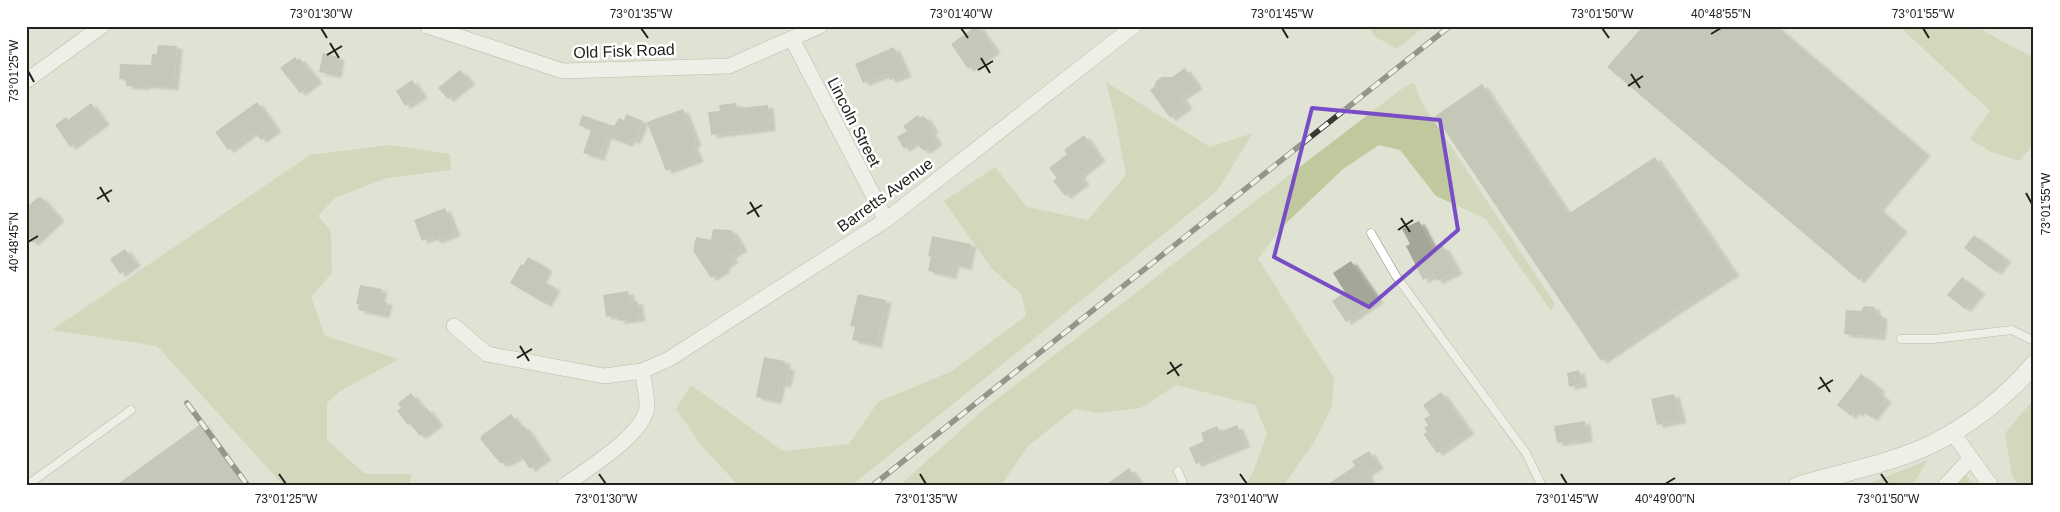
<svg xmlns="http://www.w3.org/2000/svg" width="2060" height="512" font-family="Helvetica,sans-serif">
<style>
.green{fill:#c0c99e}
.building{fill:#a4a798;filter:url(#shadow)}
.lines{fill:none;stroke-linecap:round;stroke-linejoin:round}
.service-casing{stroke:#888b7c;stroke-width:9}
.minor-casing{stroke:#888b7c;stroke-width:16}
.tertiary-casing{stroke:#888b7c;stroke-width:19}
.service{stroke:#fff;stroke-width:8}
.minor{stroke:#fff;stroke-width:15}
.tertiary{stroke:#fff;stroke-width:18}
.rail-casing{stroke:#383933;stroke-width:5.5}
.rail{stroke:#fff;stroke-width:4;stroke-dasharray:11;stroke-linecap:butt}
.marked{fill:none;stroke:#784dc5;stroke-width:4;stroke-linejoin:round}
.ticks{fill:none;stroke:#21221d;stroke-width:2}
.labels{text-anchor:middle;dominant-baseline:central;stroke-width:5;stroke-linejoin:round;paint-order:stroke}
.street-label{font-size:16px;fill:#21221d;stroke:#fff}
.neatline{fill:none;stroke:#21221d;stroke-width:2}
.ticks-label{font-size:12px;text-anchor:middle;fill:#21221d}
</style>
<defs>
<filter id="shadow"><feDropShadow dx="5.5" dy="3" stdDeviation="1" flood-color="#0004"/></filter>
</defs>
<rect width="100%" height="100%" fill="#e0e3d4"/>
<path class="green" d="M1369,26H1425L1397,49L1374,36Z
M1899,26H1976L2003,42L2034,57V144L2019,161L1991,152L1970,139L1990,111Z
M1106,82L1210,147L1253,133L1217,191L851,486H739L700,444L676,409L691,385L783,451L849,444L878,402L952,371L1026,316L1021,294L992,269L944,201L995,167L1027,207L1088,220L1126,175L1116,122Z
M1414,83L1421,101L1555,304L1551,311L1486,219L1436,196L1400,150L1379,145L1343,169L1280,229L1258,259L1334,378L1332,406L1315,441L1283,486H1245L1253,472L1267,434L1255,405L1176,385L1141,408L1096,413L1075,409L1029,445L1003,482L1002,486H899L984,409L1404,87Z
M390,145L450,154L451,170L387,178L335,198L318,216L331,231L332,273L311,297L325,336L399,359L340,391L327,403V440L365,474H412L409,486H284L157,346L52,330L310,155Z
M2034,399V486H2020L2012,476L2005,433Z
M1928,460L1912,486H1863Z
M1961,469L1975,486H1946Z"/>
<path class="building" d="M976,26H978L995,50L968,69L951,44Z
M1643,26H1776L1925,153L1878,208L1902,229L1859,280L1607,67Z
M158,45L177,46L173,87L144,85V87L126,86V80L119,79L120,64L151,65L152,54H157Z
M894,47L906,74L890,80L887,74L863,83L855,64Z
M323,53L339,57L336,75L319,72Z
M295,57L297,60L299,58L317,80L300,93L280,68Z
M1185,68L1197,86L1181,97L1187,106L1170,118L1150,90L1154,87L1156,81L1162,77H1172Z
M460,70L470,81L448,99L438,88Z
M412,80L422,95L405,106L396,91Z
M1482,84L1568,214L1655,157L1734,273L1673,312L1601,361L1435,116Z
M257,102L276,129L261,140L254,131L228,150L215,132Z
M91,103L104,122L70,147L55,125L66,117L68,120Z
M736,103L737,108L768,105L770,128L711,135L708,112L720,111L719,105Z
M683,109L696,143L692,145L698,159L666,171L647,122Z
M626,114L643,121L635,141L629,139L628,144L606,136L599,158L583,153L591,130L579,125L582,115L614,126L619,118L624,120Z
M918,115L920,118L922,116L926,118L933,129L930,131L937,142L924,151L914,142L904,149L897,137L907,131L903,126Z
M1084,135L1100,158L1079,175L1084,182L1065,196L1053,181L1057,178L1049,168L1067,154L1064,150Z
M41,197L59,218L33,243L26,236V208L37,198Z
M445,208L455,233L435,241L433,236L422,241L414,220Z
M1419,221L1434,250L1443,246L1457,271L1437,281L1434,274L1423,280L1406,246L1410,244L1402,229Z
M713,229L731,230L742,248L730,256L733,260L723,266L725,269L711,278L693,251L696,237L711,240Z
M1974,235L2006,259L1996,272L1964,248Z
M932,236L971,244L966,267L954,264L951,276L928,271L931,257L928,256Z
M125,249L135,263L120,274L110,259Z
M528,257L547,268L541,280L555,288L546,304L510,283L521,264L523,266Z
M1351,261L1378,300L1346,322L1332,301L1345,292L1333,273Z
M1962,277L1980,291L1965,309L1947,295Z
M360,285L382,289L379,300L387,302L384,315L358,310L359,304H356Z
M628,291L630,302L637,301L640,318L619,321L618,315L606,317L603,295Z
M858,294L886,300L876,345L852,340L855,327L850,326Z
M1864,306L1875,307L1874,313L1882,316L1880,337L1844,334L1846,310L1861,311Z
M764,357L785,361L784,366L789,367L786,384L780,383L776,401L756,397Z
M1579,370L1582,384L1569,387L1567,373Z
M1861,374L1879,388L1878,393L1886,399L1872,418L1861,410L1858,414L1854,411L1851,416L1837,405Z
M1441,392L1469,431L1437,453L1423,434L1427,432L1424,428L1428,425L1424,419L1430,415L1423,405Z
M411,393L424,410L427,408L438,423L420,436L410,424L408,425L397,411L401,408L398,403Z
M1674,394L1681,420L1657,425L1651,399Z
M511,414L520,427L523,425L546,457L530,469L520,455L506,463H500L480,439L482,435Z
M1585,421L1587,439L1557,443L1554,426Z
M202,423L247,486H115Z
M1237,425L1245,444L1196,464L1189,448L1204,441L1201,433L1217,426L1220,432Z
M1369,451L1378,466L1366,473L1370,480L1360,486H1325L1355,466L1352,461Z
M1129,468L1142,486H1104Z"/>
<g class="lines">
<defs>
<path id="service" d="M1371,233L1396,276L1526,453L1542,486
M1901,339H1934L2012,330L2034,341
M1178,471L1184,486
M26,486L131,410"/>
<path id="minor" d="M427,26L563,71L729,66L820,26
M792,39L886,220
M26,81L102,26
M454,326L487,354L604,376L642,371L669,359L886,220L1134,26
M1952,432L1991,486
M564,486C585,470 646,434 647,406C647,395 644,382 642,371
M1945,486L1971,458"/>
<path id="tertiary" d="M1797,486C1840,473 1893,463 1932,444C1971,424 2006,397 2034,364"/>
</defs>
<use href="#service" class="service-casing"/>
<use href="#minor" class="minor-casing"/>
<use href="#tertiary" class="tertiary-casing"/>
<use href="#service" class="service"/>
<use href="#minor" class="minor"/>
<use href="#tertiary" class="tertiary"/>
<defs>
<path id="rail" d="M187,403L248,486
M872,486L1450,26"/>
</defs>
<use href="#rail" class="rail-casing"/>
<use href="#rail" class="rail"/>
</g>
<path d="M0 0H2060V512H0ZM1312,108L1440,120L1458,230L1369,307L1274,257Z" fill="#e0e3d4" fill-opacity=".55" fill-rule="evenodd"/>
<path class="marked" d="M1312,108L1440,120L1458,230L1369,307L1274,257Z"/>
<path class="ticks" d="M321,28L327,38M641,28L648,38M961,28L968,38M1282,28L1288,38M1602,28L1609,38M1923,28L1929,38M1711,34L1721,28M330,43L339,58M327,55L342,46M981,58L990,73M978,70L993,61M28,71L34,82M1631,74L1640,88M1628,86L1643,76M100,187L109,202M2026,193L2032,204M97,199L112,190M750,202L759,217M747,214L762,205M1401,218L1410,232M1398,230L1413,220M28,242L38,236M520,346L529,361M517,358L532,349M1170,362L1179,376M1167,374L1182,364M1820,377L1830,392M1818,389L1833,380M279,474L286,484M599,474L606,484M920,474L926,484M1240,474L1247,484M1561,474L1567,484M1881,474L1888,484M1665,484L1675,478"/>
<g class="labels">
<g class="street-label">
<text transform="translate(624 51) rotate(-2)">Old Fisk Road</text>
<text transform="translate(854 122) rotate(63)">Lincoln Street</text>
<text transform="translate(885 195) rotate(-36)">Barretts Avenue</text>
</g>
</g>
<rect width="2060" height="512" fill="none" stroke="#ffffff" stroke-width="55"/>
<rect x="28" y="28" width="2004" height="456" class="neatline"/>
<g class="ticks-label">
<text x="321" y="18">73°01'30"W</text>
<text x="641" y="18">73°01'35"W</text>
<text x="961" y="18">73°01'40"W</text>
<text x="1282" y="18">73°01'45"W</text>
<text x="1602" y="18">73°01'50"W</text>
<text x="1721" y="18">40°48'55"N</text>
<text x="1923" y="18">73°01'55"W</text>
<text transform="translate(14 71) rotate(-90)" y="4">73°01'25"W</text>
<text transform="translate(2046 204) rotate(-90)" y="4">73°01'55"W</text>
<text transform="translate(14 242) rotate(-90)" y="4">40°48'45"N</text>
<text x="286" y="503">73°01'25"W</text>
<text x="606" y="503">73°01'30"W</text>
<text x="926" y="503">73°01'35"W</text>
<text x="1247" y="503">73°01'40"W</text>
<text x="1567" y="503">73°01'45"W</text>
<text x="1665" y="503">40°49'00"N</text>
<text x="1888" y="503">73°01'50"W</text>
</g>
</svg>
